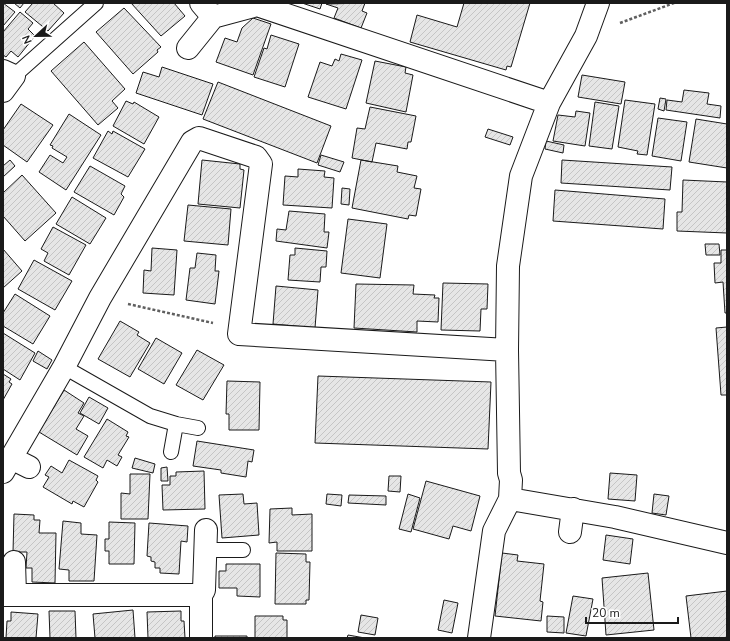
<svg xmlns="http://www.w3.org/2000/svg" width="730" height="641" font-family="'Nunito Sans',sans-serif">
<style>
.building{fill:url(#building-hatch);stroke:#1a1a1a}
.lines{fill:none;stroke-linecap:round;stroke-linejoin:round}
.lane-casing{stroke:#1a1a1a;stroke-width:16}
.street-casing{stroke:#1a1a1a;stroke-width:24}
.path{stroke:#5f5f5f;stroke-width:2.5;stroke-dasharray:3 2;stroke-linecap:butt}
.lane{stroke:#fff;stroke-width:14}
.street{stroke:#fff;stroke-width:22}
</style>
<defs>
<pattern id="building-hatch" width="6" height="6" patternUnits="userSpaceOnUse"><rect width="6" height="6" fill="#e6e6e6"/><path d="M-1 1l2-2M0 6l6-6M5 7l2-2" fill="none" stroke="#c5c5c5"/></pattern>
</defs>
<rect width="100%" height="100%" fill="#fff"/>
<path class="building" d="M3,3L15,12L3,26Z
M14,3H24L20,8Z
M33,3H53L64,13L48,31L25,12Z
M131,3H174L185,16L161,36Z
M302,3H322L320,9Z
M365,3L362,11L367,13L361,28L334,18L338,8L326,4Z
M464,3H530L511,67L507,66L506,70L410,42L417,15L457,27Z
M124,8L161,47L157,50L158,52L133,74L96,32Z
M20,12L33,23L28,29L35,36L18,57L11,51L6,57L3,55V32Z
M253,18L271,24L253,75L216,62L225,38L237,42L242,28Z
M271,35L299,44L285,87L254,77L264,48L267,49Z
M84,42L125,89L112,101L118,108L98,125L51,71Z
M341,54L362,60L346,109L308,97L320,62L332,66L335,59L339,61Z
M375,61L406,67L405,73L413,75L406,112L366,103Z
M162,67L213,84L202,115L136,93L143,72L159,77Z
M582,75L625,82L621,104L578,97Z
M218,82L331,126L317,163L203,119Z
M684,90L709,93L707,104L721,106L720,118L666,110L667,100L682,102Z
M660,98L666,99L664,111L658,109Z
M625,100L655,104L647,155L637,154L638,151L618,147Z
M126,101L133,104L134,102L159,117L144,144L113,126Z
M595,102L619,106L612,149L589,146Z
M21,104L53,125L27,162L3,145V130Z
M370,107L416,116L411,142H408L407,149L376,143L372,162L352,158L357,128L365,129Z
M576,111L590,113L585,146L553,141L558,115L575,117Z
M69,114L101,135L66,190L39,172L50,155L63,163L67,157L52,148L53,146L50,145Z
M658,118L687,122L681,161L652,156Z
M696,119L727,124V168L689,162Z
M488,129L513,137L510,145L485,137Z
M108,131L112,134L113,131L145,149L128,177L93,158Z
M546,141L564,145L563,153L545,149Z
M321,155L344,162L340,172L318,165Z
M10,160L15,166L3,177V166Z
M202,160L240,164V169L244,170L240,208L198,204Z
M361,160L398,166L397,172L417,176L414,188L421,189L416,216L409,215L408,219L352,208Z
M562,160L672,167L670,190L561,183Z
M90,166L125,186L121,194L124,197L114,215L74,192Z
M298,169L325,171L324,177L334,178L332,208L283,205L285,176L298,177Z
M22,175L56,213L25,241L3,216V193Z
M683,180L727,182V233L677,231V212H682Z
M342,188L350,189L349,205L341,204Z
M555,190L665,199L663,229L553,221Z
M72,197L106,218L90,244L56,224Z
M188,205L231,209L228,245L184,241Z
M289,211L325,214L324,232H329L327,248L276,241L277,229L286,230Z
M348,219L387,224L380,278L341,273Z
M53,227L86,245L69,275L44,261L48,253L41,249Z
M705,244H719L720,255H706Z
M152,248L177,250L174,295L143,293L144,270L151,271Z
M295,248L327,251L326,267H321L320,282L288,280L290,255H295Z
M3,249L22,271L3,288Z
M721,250H727V313H725L723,282L715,283L714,263H721Z
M197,253L216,255L215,271H219L215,304L186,300L190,268H195Z
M34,260L72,281L55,310L18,289Z
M443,283L488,284L487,309H481L480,331L441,330Z
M356,284L414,285L413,294L435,295L434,298H439L438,322L417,321V332L354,328Z
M276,286L318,290L315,328L273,324Z
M15,294L50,316L33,344L3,326V313Z
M120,321L139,332L137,335L150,343L130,377L98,359Z
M727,327V395H721L716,328Z
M3,333L35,353L20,380L3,369Z
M156,338L182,353L164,384L138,369Z
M197,350L224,365L203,400L176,385Z
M38,351L52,360L47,369L33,361Z
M3,374L11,379L9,382L12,384L3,400Z
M318,376L491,382L488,449L315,443Z
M227,381L260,382L259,430H229V414H226Z
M64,390L84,403L78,413L84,416L76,429L88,436L77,455L39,432Z
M89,397L108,408L99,424L80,413Z
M107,419L128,432L126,436L129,437L118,455L122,457L117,466L107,460L103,468L84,457Z
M197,441L254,450L252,462L248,461L246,477L221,473V470L193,466Z
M135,458L155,464L153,473L132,468Z
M69,460L98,476L96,480L98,482L84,507L73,501L72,504L43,487L49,477L45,475L51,466L62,473Z
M167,467L168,481H161V468Z
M204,471L205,509L163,510L162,485H170V476H176V472Z
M610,473L637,475L635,501L608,499Z
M130,474H150L148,519H121V493L130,494Z
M389,476H401L400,492L388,491Z
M426,481L480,496L471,531L453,526L449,539L413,529Z
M243,494L244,504L257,503L259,535L222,538L219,495Z
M327,494L342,495L341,506L326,504Z
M408,494L420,498L411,532L399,529Z
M654,494L669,496L666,515L652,513Z
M349,495L386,496V505L348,503Z
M292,508V515L312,514V551H277V542L269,543L270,509Z
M14,514L34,515V520H40L39,533H56L55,583L32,582V568H26L27,552H13Z
M63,521L81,523V534L97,535L94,581H69V570L59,569Z
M109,522L135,523L134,564H109V551H105V539H109Z
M149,523L188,526L187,542L181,541L179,574L160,573V568H155V562L151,561V557L147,556Z
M606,535L633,539L630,564L603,560Z
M276,553L306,554V562H310L309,600H306V604H275Z
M502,553L518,555L517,561L544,564L540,601L543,602L541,621L495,616Z
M226,564H260V597L237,596V588H219V571H226Z
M648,573L654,630L606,635L602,578Z
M727,591V638H691L686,596Z
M573,596L593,599L586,636L566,633Z
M444,600L458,603L452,633L438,630Z
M133,610L135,638H95L93,614Z
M49,611H75L76,638H50Z
M181,611V621H184L185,638H148L147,612Z
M11,612L38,614L36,638H6L7,621H11Z
M361,615L378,618L375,635L358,632Z
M255,616H283V620H287V638H255Z
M547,616L564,617V633L547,632Z
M348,635L365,638H347Z
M215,636H247V638H215Z"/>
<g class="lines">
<defs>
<path id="lane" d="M14,76L96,3
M64,367L150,416L176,424L171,452
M176,424L198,428
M206,550H243"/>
<path id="street" d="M201,3L213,17
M598,3L586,36L549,103L521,176L508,266L507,350L509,473L511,480L510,499L615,517L727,543
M188,48L213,17L257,5L549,103
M3,71L14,76L3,91
M11,458L29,467
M3,472L64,367L100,298L192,142L199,138L256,157L261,164L239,334L507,350
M570,532L573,509
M14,562L15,594
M3,595H201V638
M201,595L204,590L206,530
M479,638L494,531L510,499"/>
</defs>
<use href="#lane" class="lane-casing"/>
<use href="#street" class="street-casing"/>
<path class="path" d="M620,23L674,3
M128,304L213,323"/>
<use href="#lane" class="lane"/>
<use href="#street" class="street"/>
</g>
<rect width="730" height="641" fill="none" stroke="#1a1a1a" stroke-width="8"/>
<g transform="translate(36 36) rotate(248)" stroke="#ffffff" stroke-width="3" paint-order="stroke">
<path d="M0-3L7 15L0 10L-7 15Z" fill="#1a1a1a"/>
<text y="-6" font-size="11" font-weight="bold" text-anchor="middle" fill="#1a1a1a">N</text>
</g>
<path d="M586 617v6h92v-6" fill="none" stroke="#1a1a1a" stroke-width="2"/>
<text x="592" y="617" font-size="12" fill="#1a1a1a" stroke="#ffffff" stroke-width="3" paint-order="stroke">20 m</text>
</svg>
